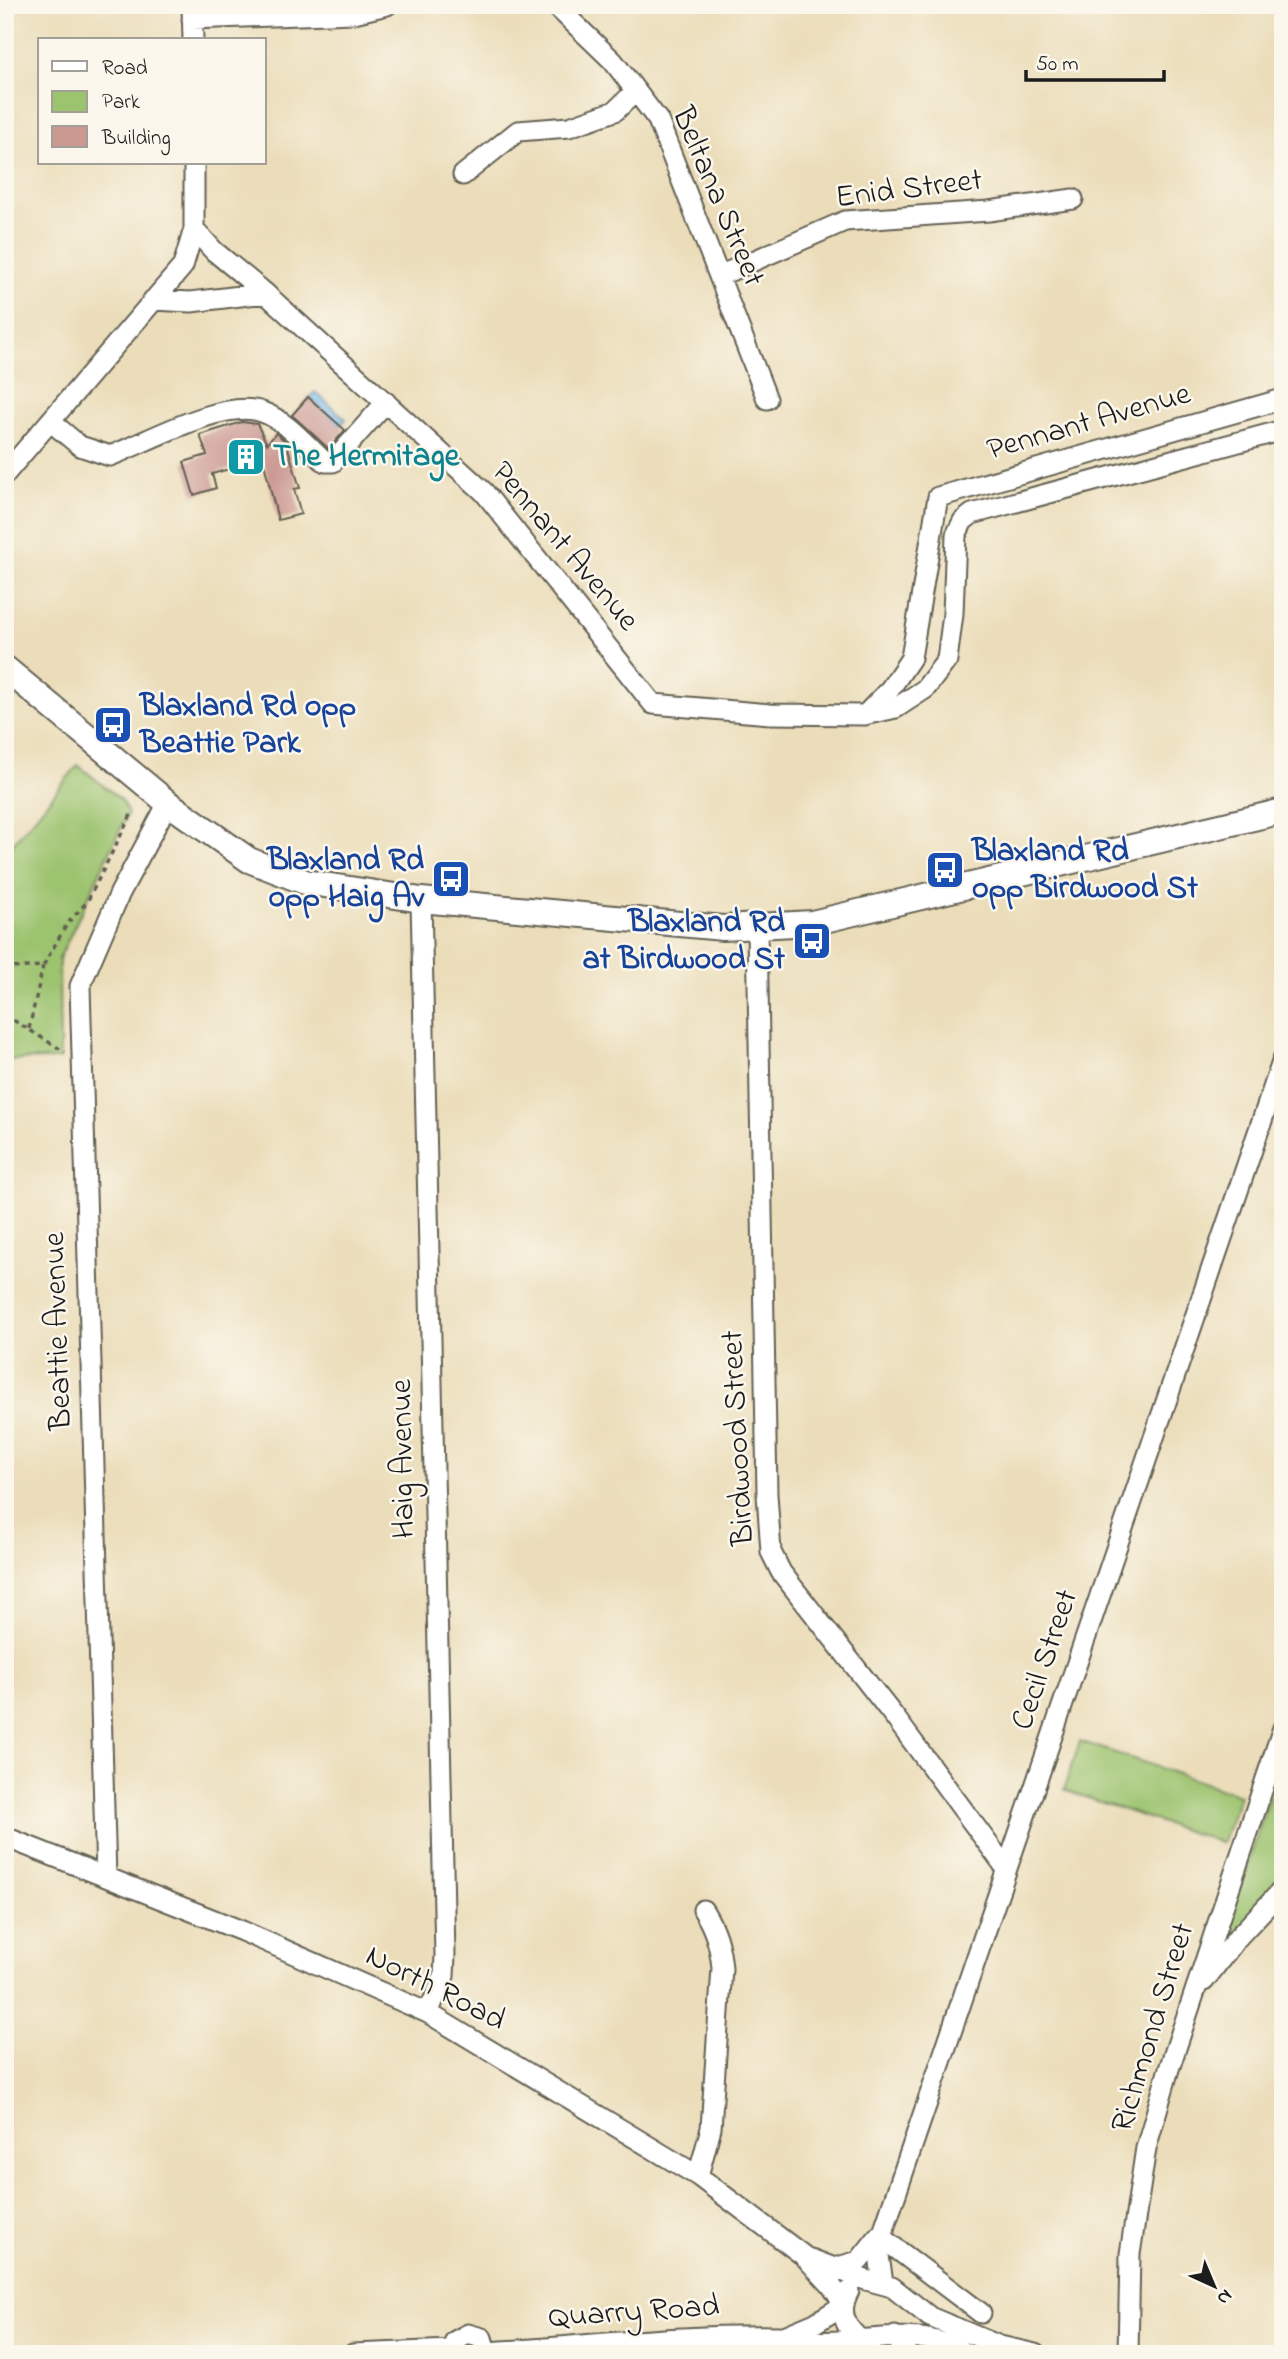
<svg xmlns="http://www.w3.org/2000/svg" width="1288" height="2359" font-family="'Indie Flower',sans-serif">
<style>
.green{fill:#9cc36e;stroke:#5c7045;stroke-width:2}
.water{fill:#74b8ea;stroke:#486a83;stroke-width:2}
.building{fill:#cb9892}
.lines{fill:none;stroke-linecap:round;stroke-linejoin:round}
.minor-casing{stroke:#646053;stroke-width:23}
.major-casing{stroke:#646053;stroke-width:28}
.path{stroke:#646053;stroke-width:3.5;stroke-dasharray:5 5;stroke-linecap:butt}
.minor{stroke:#fff;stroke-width:19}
.major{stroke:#fff;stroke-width:24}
.labels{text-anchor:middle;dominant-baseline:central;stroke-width:5;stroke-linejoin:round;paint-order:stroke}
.street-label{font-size:32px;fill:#1c1c1c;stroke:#fbf7ec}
.culture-label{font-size:32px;font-weight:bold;fill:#0d838f;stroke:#fbf7ec;text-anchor:start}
.transit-label{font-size:32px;font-weight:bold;fill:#164399;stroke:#fbf7ec;text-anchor:start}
</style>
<rect width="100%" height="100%" fill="#fbf7ec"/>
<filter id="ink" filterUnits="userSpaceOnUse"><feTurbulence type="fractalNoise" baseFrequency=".0143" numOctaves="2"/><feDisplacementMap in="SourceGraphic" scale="14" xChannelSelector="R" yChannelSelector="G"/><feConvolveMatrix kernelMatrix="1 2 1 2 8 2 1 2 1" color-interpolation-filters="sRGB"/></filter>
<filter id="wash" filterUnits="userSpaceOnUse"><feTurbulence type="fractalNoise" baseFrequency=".00686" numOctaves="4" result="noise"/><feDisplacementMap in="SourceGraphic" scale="28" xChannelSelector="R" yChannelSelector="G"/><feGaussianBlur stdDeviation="1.57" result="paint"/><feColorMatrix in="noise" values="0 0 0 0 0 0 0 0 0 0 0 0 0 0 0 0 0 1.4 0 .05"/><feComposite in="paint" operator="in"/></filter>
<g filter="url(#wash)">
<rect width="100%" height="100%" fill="#ebddb9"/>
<path class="green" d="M78,765L121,800L128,813L59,959L60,1059L5,1060V853Z
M1080,1741L1240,1795L1222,1843L1064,1790Z
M1281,1763L1283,1882L1222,1948L1228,1923Z"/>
<path class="water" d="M315,392L346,419L340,426L309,398Z"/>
<g id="blocks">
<path class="building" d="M308,397L345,430L329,449L292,415Z
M242,422L257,424L267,444L276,433L286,442L300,488L294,489L301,514L278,520L263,459L212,474L216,488L194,495L184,462L207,455L200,435Z"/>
</g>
</g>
<g filter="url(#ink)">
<use href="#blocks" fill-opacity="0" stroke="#646053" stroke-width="2"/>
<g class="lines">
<defs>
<path id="minor" d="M555,5L613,61L658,120L767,399
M192,6L193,40
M192,19L354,13L387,5
M463,175L518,131L569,127L615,111L636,91
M194,229L214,251L265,293
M719,276L845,221L989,211L1073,199
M153,300L191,302L265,293L484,492L653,704L770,714L864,715L896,708L925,689L947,660L953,614L956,535L963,521L972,514L1283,430
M50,421L80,446L110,456C147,442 224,398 262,412C286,420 307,446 325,462H333L386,402
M5,474L183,266L194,229V163
M865,715L890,689L911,658L938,497L1283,399
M421,900L445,1955L444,1976L428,2013
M757,928L767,1494L771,1552L781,1572L896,1719L1006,1868
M5,1837L242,1931L428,2013L698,2176L804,2256L831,2285L843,2303
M106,1877L80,986L120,893L168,803
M1204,1981L1238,1937L1283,1889
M698,2176L711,2128L722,1968C720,1946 715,1929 703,1910
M882,2238L981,2313
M811,2259L866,2280L892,2287L930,2317L1000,2346L1035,2354
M834,2268L859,2261L879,2236
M883,2283L879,2256L885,2226L1283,1059
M849,2291C838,2311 844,2327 862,2341
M784,2336L815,2323L842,2306
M895,2336L907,2354
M487,2352C584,2346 683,2334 780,2336C791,2336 801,2341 812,2341C866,2345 918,2323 967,2354
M353,2354L452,2350
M452,2354L455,2341L468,2334L482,2338L487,2354
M1128,2354L1130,2254L1146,2148L1168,2072L1283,1728"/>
<path id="major" d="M5,668L168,803L249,860L305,882L421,900L723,928L812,923L1283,811"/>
</defs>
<use href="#minor" class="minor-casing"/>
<use href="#major" class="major-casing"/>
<path class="path" d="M5,972L11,968L43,966L67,924L87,902L133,811
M5,1015L65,1052
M29,1029L43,966"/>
<use href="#minor" class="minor"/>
<use href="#major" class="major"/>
</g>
</g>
<defs>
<symbol id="building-square" viewBox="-11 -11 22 22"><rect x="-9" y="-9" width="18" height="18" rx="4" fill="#0f9aa8" stroke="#fbf7ec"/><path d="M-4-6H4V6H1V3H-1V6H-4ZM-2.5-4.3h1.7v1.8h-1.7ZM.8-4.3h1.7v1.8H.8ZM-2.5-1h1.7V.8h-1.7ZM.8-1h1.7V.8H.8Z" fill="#fff"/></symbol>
<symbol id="bus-square" viewBox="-11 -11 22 22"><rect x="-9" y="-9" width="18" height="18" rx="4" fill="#1a4fb4" stroke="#fbf7ec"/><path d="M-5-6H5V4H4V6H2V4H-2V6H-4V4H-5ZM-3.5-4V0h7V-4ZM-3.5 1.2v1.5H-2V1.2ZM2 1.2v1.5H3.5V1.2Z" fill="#fff"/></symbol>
</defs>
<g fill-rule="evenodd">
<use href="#building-square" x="224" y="435" width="44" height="44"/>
<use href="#bus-square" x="91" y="703" width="44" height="44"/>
<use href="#bus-square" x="923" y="848" width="44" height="44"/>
<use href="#bus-square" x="429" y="857" width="44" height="44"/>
<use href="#bus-square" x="790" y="919" width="44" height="44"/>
</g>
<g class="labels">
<g class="street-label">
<text transform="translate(909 190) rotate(-7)">Enid Street</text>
<text transform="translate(717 197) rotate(67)">Beltana Street</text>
<text transform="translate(1089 423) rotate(-16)">Pennant Avenue</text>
<text transform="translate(564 547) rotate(50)">Pennant Avenue</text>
<text transform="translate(59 1331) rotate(-92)">Beattie Avenue</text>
<text transform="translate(739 1438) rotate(-93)">Birdwood Street</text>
<text transform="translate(404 1459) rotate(-91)">Haig Avenue</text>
<text transform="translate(1046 1660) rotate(-71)">Cecil Street</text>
<text transform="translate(435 1989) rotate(27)">North Road</text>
<text transform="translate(1154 2028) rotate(-73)">Richmond Street</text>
<text transform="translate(634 2313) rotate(-4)">Quarry Road</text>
</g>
<g class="culture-label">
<text x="273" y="457">The Hermitage</text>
</g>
<g class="transit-label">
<text x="140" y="707">Blaxland Rd opp<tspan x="140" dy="37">Beattie Park</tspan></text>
<text x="972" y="852">Blaxland Rd<tspan x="972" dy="37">opp Birdwood St</tspan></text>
<text x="424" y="861" text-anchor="end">Blaxland Rd<tspan x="424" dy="37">opp Haig Av</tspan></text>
<text x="785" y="923" text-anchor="end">Blaxland Rd<tspan x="785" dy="37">at Birdwood St</tspan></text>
</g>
</g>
<rect width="1288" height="2359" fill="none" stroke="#fbf7ec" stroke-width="28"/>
<rect x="38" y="38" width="228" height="126" fill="#fbf7ec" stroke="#a29f99" stroke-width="2"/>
<rect x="52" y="61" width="35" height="10" fill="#ffffff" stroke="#a29f99" stroke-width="2"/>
<text x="102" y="74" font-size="21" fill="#1c1c1c">Road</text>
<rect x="52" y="91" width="35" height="21" fill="#9cc36e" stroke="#a29f99" stroke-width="2"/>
<text x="102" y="108" font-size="21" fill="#1c1c1c">Park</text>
<rect x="52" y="126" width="35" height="21" fill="#cb9892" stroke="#a29f99" stroke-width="2"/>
<text x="102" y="144" font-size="21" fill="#1c1c1c">Building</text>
<g transform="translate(1214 2286) rotate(136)" stroke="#fbf7ec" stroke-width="5" paint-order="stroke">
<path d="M0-5L12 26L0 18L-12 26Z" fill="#1c1c1c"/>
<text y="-10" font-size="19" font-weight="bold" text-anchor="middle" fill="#1c1c1c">N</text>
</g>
<path d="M1026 70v10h138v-10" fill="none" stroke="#1c1c1c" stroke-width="3.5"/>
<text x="1036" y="70" font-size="21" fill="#1c1c1c" stroke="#fbf7ec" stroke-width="5" paint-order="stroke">50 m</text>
</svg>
